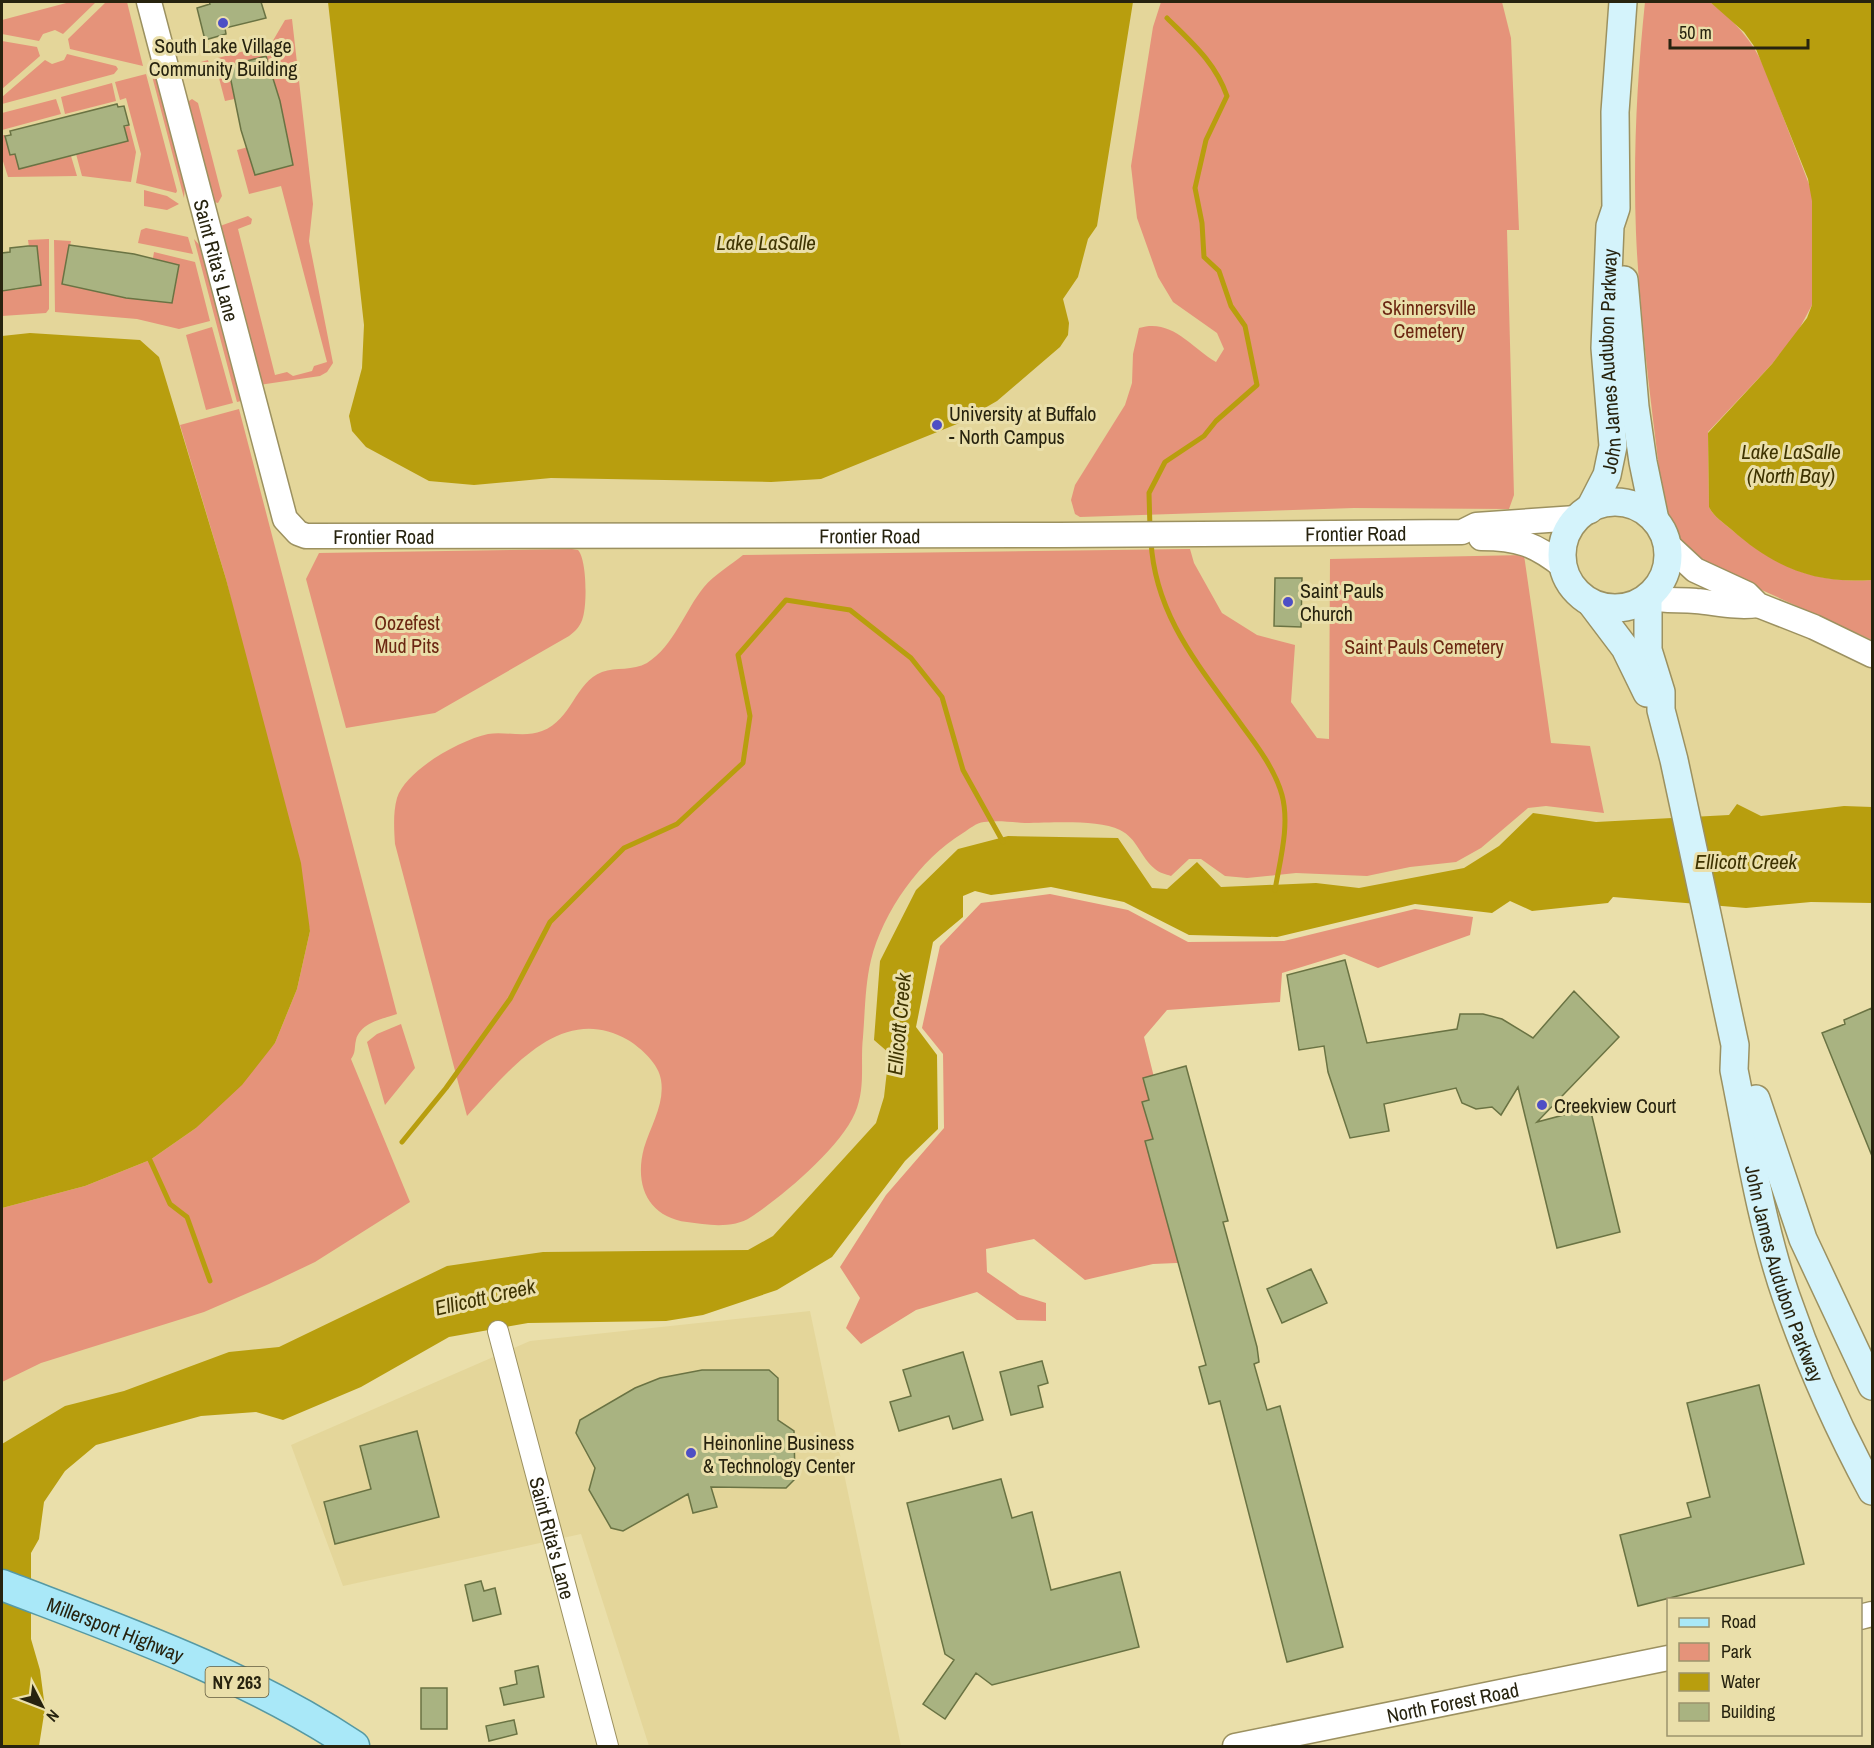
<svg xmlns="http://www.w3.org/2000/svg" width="1874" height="1748" font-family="'Archivo Narrow',sans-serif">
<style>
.built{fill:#e4d69a}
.green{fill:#e5937a}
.water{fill:#b89e0e}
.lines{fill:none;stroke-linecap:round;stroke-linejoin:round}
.stream{stroke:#b89e0e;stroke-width:5}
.building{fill:#a9b381;stroke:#6a7343;stroke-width:1.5}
.minor-casing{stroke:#9c9160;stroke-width:22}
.tertiary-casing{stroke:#9c9160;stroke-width:27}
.secondary-casing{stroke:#9c9160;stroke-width:30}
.primary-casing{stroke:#5699a3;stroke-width:33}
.minor{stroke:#fff;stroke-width:20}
.tertiary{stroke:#fff;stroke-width:24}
.secondary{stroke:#d4f3fb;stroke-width:27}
.primary{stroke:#a9e8f8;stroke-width:30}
.poi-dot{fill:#4e4fc5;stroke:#eadfaa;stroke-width:2}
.labels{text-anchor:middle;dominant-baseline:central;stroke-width:6;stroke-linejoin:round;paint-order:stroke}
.shield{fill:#eadfaa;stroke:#625b3e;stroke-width:1.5}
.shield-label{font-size:18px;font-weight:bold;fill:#27230f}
.poi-label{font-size:20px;fill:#27230f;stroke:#eadfaa;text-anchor:start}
.street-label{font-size:20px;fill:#27230f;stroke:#eadfaa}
.park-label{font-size:20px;fill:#6c2712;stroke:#eadfaa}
.water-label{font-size:21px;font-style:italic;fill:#3e3300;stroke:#eadfaa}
</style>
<rect width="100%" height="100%" fill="#eadfaa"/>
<path class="built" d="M2,2H1872V848L1272,909L957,859L907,942L889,1132L777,1263L582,1276L57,1441L2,1503Z
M810,1311L901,1746H649L581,1534L343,1586L291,1445L530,1341Z"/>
<path class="green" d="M70,2H96L63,34L55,30L43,34L39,41L2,34V20Z
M106,2H127L143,66L70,49L68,39Z
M1161,2H1502L1511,38L1519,230H1507L1514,495L1509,509L1354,508L1080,517L1075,514L1071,500L1075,485L1125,405L1132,383L1133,354L1139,328C1171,318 1190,346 1216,362L1224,349L1217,333L1173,302L1158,277L1137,218L1131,166L1153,27Z
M1645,2H1710C1733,20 1752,39 1764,67L1812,192V305L1797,333L1772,364L1708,432L1709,507C1713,516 1724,523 1732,530C1776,567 1815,584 1872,580V640L1702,563L1672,536L1665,518C1654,423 1640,328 1636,233C1633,156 1637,78 1645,2Z
M292,19L313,204L309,241L333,363L327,372L320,376L259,385L220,226L248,216L252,219L251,224L238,229L275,375L287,372L293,376L312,371L314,366L327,362L281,186L249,194L237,150L252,146L247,149L256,174L293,165L288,139H284V119L270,65L229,75L233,92L239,98L225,101L214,59L271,44L285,20Z
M2,41L37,47L40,56L2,89Z
M67,54L116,66L118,69L114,74L2,104V97L45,60L52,64L64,60Z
M208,60L211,72L188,79L181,76L176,69Z
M146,74L177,191L176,193L136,183L141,154L126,98L120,100L115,82Z
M152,76H157L185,185L184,198Z
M112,83L116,101L65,114L61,97Z
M56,99L61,114L2,130V113Z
M192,99L198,103L222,196L218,203L214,202L186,103Z
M129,125L136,152L131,182L82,176L76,154Z
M2,135H5L10,155L15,154L19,169L71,156L77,176L8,177L2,158Z
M144,190L167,196L179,204L167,210L144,206Z
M146,228L188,237L193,254L138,243L141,230Z
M49,239V309L46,313L2,316L3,286L14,285L15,290L41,285L37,247H29L28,240Z
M194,239L201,247L241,401L237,402Z
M54,240L71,241L63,282L125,298L146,295V300L172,303L179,266L153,258L154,252L195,262L210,321L179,329L137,319L55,312Z
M212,327L233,403L206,410L186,335Z
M239,409L397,1014C382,1019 360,1023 356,1040C354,1049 356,1052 351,1059L410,1202L315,1262L269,1284L204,1312L41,1363L2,1382V1208L85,1186L150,1160L196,1128L275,1043L297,989L310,931L226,579L180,425Z
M572,549L578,550C587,560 587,604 583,617C581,625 576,631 569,636L435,713L346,728L306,579L319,553Z
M1190,549L1194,563L1222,613L1257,635L1295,645L1291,702L1317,738L1329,739L1330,559L1524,555L1551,743L1590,746L1604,813L1546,806L1528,808L1481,848L1456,862L1410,867L1367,876L1296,873L1247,878L1225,876L1201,859H1189L1171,876C1166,874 1159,873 1155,869C1141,858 1137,838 1120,830C1097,819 1051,823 1025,823C1012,822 997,820 984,822C976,823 969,829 963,833C920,859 883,912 871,960C865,985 865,1012 863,1037C860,1064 866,1087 855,1113C840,1148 783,1196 751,1217C733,1229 707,1225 687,1222C648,1217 634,1185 644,1148C651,1125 665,1104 661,1080C659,1064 641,1048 628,1040C561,1001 508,1072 467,1116L395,844C394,829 393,812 397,798C406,770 460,740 488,734C505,731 525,738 542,731C572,720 575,682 602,672C616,667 633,671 647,663C674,646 685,610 704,587C714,575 731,565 743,555Z
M1050,894L1128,910L1188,942L1284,941L1415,909L1473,917L1470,935L1378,968L1344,954L1282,973L1280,1002L1167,1010L1144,1037L1200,1262L1153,1264L1085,1280L1034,1239L986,1249L987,1272L1020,1295L1046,1303V1321L1017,1320L977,1292L916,1310L861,1344L846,1328L860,1298L840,1267L886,1195L944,1128L943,1054L922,1028L940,946L981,903Z
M401,1024L415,1068L385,1105L367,1042L377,1034Z"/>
<path class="water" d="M328,2H1133L1097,226L1088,239L1078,277L1063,299L1069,323L1068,335L1060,347L997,401L957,424L821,479L771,482L551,478L474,485L429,481L366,447L352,431L349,416L362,368L364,325Z
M1710,2H1872V580C1815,584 1775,568 1732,530C1724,523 1713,516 1709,507L1708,433L1772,364L1807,318L1812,305V201L1808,179L1756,49L1744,32Z
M30,333L140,340L159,357L226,579L301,863L310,931L297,989L275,1043L242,1085L196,1128L150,1160L85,1186L2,1208V336Z
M1737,804L1761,816L1844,806L1872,807V903L1811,902L1746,908L1613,897L1608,903L1532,911L1510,901L1492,913L1415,904L1277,937L1189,935L1124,902L1051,887L991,895L975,891L963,896V917L933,942L916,1027L937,1055L938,1129L905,1161L832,1257L777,1290L703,1315L666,1321L528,1323L449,1337L361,1387L283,1420L256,1412L201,1416L96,1445L65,1471L44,1502L39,1539L31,1553V1639L40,1670L45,1708L39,1746H2V1444L65,1406L124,1391L229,1352L279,1347L447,1266L543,1252L748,1250L773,1236L876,1123L884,1097L889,1053L874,1040L880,961L916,890L958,849L1008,836L1118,838L1152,888L1167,889L1197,862L1221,887L1316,883L1359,888L1464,868L1499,846L1533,813L1596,822L1729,815Z"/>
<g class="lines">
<path class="stream" d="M1150,529L1149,493L1165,462L1204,436L1216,421L1257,385L1245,326L1231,306L1219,271L1204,257L1202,223L1195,188L1206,140L1227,96C1215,62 1192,43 1167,18
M1151,541C1155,617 1201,668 1243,727C1258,747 1275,770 1282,795C1290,825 1280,860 1275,890
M402,1142L446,1088L510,999L550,922L624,848L677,824L743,763L750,716L738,655L786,600L850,610L911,658L942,697L963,770L1003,842
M150,1160L170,1204L187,1217L210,1281"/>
</g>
<path class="building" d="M209,2H261L266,18L225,28L226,34L205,40L197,8L210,4Z
M266,56L280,101L293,165L255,175L241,130L228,66Z
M117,104L118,107L124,106L129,125L124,126L128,141L19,169L15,154L10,155L5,136L11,135L10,131Z
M69,245L134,254L179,265L172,303L126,298L62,284Z
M28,246H37L41,285L2,291V253L10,252V248Z
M1275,578H1302L1301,627L1274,626Z
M1345,960L1367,1043L1457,1029L1460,1014H1483L1502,1019L1533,1038L1574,991L1619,1037L1537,1122L1590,1108L1620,1232L1557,1248L1518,1087L1501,1115L1492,1107L1476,1109L1462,1103L1456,1088L1384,1104L1389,1131L1350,1138L1328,1072L1324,1046L1299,1050L1287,975Z
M1872,1008V1156L1822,1033L1845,1024L1844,1020Z
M1186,1066L1228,1221L1223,1222L1257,1347L1259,1362L1254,1364L1267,1410L1280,1406L1343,1647L1287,1662L1220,1401L1209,1404L1199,1367L1206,1365L1145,1141L1153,1139L1142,1102L1149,1100L1143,1078Z
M1311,1269L1327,1303L1282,1323L1267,1289Z
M963,1352L983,1420L953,1429L949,1416L899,1431L890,1402L911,1396L903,1370Z
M1042,1361L1048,1383L1038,1386L1043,1407L1011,1415L1000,1372Z
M702,1370H769L778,1378V1420L794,1431L795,1479L786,1488L711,1487L717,1507L693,1513L688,1494L623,1531L611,1528L589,1490L595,1468L576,1433L580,1420L635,1388L660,1378Z
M1759,1385L1804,1564L1638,1606L1620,1535L1691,1517L1687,1503L1710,1497L1687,1403Z
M417,1431L439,1517L335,1544L324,1502L371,1489L360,1446Z
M1001,1479L1012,1518L1032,1512L1051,1590L1120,1572L1139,1647L992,1685L976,1673L945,1719L923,1704L954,1660L945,1654L907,1503Z
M481,1581L484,1591L495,1588L501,1614L473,1621L465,1585Z
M538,1666L544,1697L504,1705L500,1688L517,1684L515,1671Z
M421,1688H447V1729H421Z
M514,1720L517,1734L489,1741L486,1726Z"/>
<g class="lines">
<defs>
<g id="minor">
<path id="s1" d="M498,1331L608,1746"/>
</g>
<g id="tertiary">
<path id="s2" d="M149,2L285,519L298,533L306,536L1059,535L1462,532L1476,525L1576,518"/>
<path d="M1481,538C1518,538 1535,544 1564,567"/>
<path d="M1667,544L1695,570L1747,594L1758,605L1814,627L1872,655"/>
<path d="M1648,597C1665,602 1679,599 1696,601C1717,603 1737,608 1758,605"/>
<path d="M1860,1617L1872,1614"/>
<path id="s3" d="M1235,1746L1668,1658"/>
</g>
<g id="secondary">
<path d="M1624,280L1635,407L1643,462L1655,520"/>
<circle cx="1615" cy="555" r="53"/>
<path id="s4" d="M1589,510L1607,475L1613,446L1605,348L1610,226L1616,208L1615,112L1623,2"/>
<path id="s5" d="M1648,597V650L1661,692V710L1674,760L1735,1045L1734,1070C1749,1145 1761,1223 1786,1296C1809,1363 1838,1428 1872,1491"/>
<path d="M1591,603L1625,648L1647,693"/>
<path d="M1756,1099L1803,1239L1872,1386"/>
</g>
<g id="primary">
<path id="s6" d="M2,1585C122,1631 246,1674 354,1746"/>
</g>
</defs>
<use href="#minor" class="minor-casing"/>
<use href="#tertiary" class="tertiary-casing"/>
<use href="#secondary" class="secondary-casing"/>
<use href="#primary" class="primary-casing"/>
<use href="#minor" class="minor"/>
<use href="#tertiary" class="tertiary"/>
<use href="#secondary" class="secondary"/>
<use href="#primary" class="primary"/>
</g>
<g class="poi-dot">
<circle cx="223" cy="23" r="6"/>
<circle cx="937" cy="425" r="6"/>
<circle cx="1288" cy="602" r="6"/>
<circle cx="1542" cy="1105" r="6"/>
<circle cx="691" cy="1453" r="6"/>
</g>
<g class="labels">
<rect class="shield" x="205.5" y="1667" width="63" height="30" rx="4.5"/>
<g class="shield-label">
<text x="237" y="1682">NY 263</text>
</g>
<g class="poi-label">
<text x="223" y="45" text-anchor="middle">South Lake Village<tspan x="223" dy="23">Community Building</tspan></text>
<text x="949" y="413">University at Buffalo<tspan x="949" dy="23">- North Campus</tspan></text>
<text x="1300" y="590">Saint Pauls<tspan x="1300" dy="23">Church</tspan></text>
<text x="1554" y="1105">Creekview Court</text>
<text x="703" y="1442">Heinonline Business<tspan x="703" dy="23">&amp; Technology Center</tspan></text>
</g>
<g class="street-label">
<text stroke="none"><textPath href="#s2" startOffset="267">Saint Rita's Lane</textPath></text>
<text stroke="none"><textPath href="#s4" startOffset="154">John James Audubon Parkway</textPath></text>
<text stroke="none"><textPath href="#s2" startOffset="1612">Frontier Road</textPath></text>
<text stroke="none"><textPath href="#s2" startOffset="1126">Frontier Road</textPath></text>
<text stroke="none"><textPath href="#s2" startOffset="640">Frontier Road</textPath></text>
<text stroke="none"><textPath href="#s5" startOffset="693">John James Audubon Parkway</textPath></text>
<text stroke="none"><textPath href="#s1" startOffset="214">Saint Rita's Lane</textPath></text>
<text stroke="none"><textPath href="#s6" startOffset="122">Millersport Highway</textPath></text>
<text stroke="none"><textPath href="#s3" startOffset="222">North Forest Road</textPath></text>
</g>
<g class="park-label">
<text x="1429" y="307">Skinnersville<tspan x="1429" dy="23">Cemetery</tspan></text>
<text x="407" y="622">Oozefest<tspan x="407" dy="23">Mud Pits</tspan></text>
<text x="1424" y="646">Saint Pauls Cemetery</text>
</g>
<g class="water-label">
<text x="766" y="242">Lake LaSalle</text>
<text x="1791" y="451">Lake LaSalle<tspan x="1791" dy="24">(North Bay)</tspan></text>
<text x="1746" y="861">Ellicott Creek</text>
<text transform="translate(899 1024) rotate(-85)">Ellicott Creek</text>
<text transform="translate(485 1297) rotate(-13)">Ellicott Creek</text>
</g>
</g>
<rect width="1874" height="1748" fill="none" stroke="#27230f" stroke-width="6"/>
<rect x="1667" y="1598" width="195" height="138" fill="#eadfaa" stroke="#9c946c" stroke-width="1.5"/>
<rect x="1679" y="1618" width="30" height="9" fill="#a9e8f8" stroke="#9c946c" stroke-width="1.5"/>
<text x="1721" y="1628" font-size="18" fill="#27230f">Road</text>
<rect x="1679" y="1643" width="30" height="18" fill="#e5937a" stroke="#9c946c" stroke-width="1.5"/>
<text x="1721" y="1658" font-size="18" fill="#27230f">Park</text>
<rect x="1679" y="1673" width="30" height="18" fill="#b89e0e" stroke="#9c946c" stroke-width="1.5"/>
<text x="1721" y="1688" font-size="18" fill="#27230f">Water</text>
<rect x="1679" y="1703" width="30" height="18" fill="#a9b381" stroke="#9c946c" stroke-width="1.5"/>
<text x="1721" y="1718" font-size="18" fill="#27230f">Building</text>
<g transform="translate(42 1706) rotate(132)" stroke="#eadfaa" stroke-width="4.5" paint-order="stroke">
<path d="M0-4.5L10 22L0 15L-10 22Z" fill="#27230f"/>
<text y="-9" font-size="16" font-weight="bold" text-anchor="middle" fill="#27230f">N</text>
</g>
<path d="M1670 39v9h138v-9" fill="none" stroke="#27230f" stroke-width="3"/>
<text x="1679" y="39" font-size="18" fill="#27230f" stroke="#eadfaa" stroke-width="4.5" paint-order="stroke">50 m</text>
</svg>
